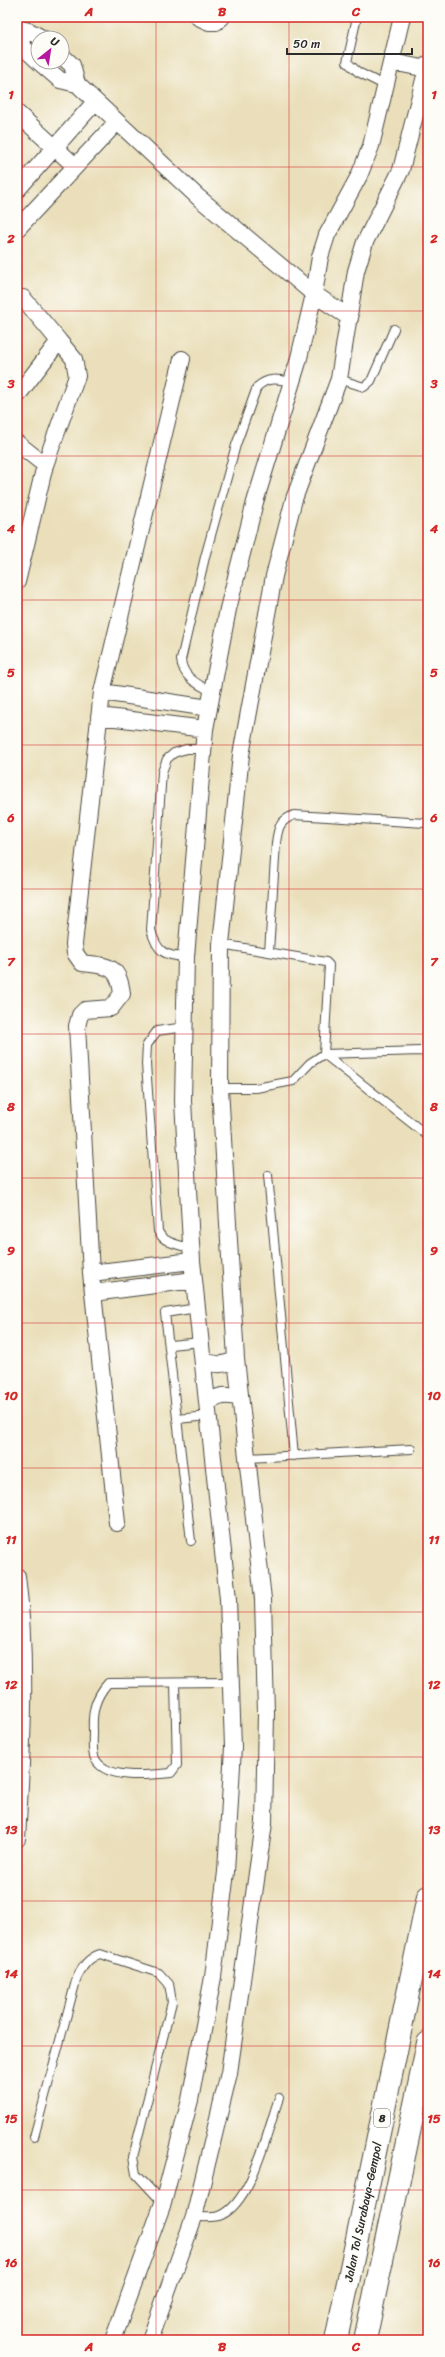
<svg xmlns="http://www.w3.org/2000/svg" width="445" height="2357" font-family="Sriracha,sans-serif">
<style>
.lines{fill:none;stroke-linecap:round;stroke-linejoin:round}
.service-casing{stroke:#484640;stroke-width:10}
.minor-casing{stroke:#484640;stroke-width:18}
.motorway-casing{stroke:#484640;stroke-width:24}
.service{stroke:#fff;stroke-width:8}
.minor{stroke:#fff;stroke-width:16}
.motorway{stroke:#fff;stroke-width:22}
.grid{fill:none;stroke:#d62828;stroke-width:1;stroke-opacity:0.55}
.labels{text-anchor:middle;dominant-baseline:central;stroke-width:3.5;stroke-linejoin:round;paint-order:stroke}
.shield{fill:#fdfcf7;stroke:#6a6a68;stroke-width:1}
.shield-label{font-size:11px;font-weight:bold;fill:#2b2b2b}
.street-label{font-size:12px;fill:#2b2b2b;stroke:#fdfcf7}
.neatline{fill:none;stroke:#d62828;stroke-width:1.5}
.grid-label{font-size:13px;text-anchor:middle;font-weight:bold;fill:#d62828}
</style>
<rect width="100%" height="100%" fill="#fdfcf7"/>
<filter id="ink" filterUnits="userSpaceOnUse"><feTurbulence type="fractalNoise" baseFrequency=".025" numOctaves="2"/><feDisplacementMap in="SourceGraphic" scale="8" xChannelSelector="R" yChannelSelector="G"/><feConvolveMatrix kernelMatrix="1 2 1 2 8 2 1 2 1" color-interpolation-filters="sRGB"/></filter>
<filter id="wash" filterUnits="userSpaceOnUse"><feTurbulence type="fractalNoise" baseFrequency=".012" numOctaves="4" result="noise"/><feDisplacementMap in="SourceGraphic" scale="16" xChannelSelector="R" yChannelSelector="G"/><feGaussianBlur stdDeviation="0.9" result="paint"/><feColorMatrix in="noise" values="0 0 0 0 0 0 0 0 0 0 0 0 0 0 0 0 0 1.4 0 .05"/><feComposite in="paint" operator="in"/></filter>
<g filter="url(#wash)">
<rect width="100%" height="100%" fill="#eadfba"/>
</g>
<g filter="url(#ink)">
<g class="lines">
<defs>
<path id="service" d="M357,17L347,62L358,72L386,86
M339,379L364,387L371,381L394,329
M212,692C198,684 183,678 181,660L205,557L236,445L257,387C268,377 277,379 291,382
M221,944L326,962L329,965L324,1054L428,1136
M269,952L276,843C278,828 279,821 294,815L425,823
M186,957C164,956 157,952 151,930L162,772L167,759L174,753L186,749H204
M185,1027L157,1031L147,1045L146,1064L158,1231C163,1243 179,1245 191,1248
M220,1088H256L293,1081L310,1063L324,1054L420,1051L428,1053
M268,1175L294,1456
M170,1345L201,1342
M177,1419L208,1416
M248,1458L411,1449
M191,1541L165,1313L197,1308
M175,1683L177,1765L171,1773C151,1775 102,1781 94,1756C92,1749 93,1738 93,1731C92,1711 95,1698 108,1683L231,1682
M34,2137L77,1977C83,1966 88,1958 100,1954L159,1973L169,1984L172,2002L133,2157L136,2174L163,2203
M194,2217C202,2217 212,2218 219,2216C252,2205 268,2128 279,2098"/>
<path id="minor" d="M198,17L209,22H216L222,17
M17,28L29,31L42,38
M17,30L23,47L38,61
M62,56L72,65L77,84L199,198L314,294L350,318
M39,62L60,80L77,84
M392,62L427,69
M17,113L75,166
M17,190L95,102
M17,229L117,122
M23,298L59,341
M17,396L59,341L74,359L77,376L45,465L17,582
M17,443L45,465
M102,692L209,708
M99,716L205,729
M91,1273L192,1261
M93,1293L194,1280
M203,1361C216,1365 224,1366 236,1359
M207,1403C219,1395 226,1394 240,1398
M117,1523L91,1273L77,1026L80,1015L85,1010L111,1008L122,994C119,965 108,966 82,963L75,953L74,944L102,692L182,359
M17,1576C28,1662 22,1752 17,1839
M113,2340L163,2203L190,2100L213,1977L226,1872L233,1747L228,1599L192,1261L183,1101L186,957L205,729L228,609L255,502L298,362L314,294L320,257L327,235L359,176L371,146L402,17
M150,2340L194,2217L229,2073L264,1823L266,1713L263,1599L236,1359L220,1088L221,944L241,755L274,576L294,499L339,379L356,271L365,242L401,170L428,64"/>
<path id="motorway" d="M336,2340L428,1897
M365,2340L428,2043"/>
</defs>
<use href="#service" class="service-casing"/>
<use href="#minor" class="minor-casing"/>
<use href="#motorway" class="motorway-casing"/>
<use href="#service" class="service"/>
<use href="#minor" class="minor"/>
<use href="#motorway" class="motorway"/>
</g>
</g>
<path class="grid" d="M156,17V2340M289,17V2340M17,167H428M17,311H428M17,456H428M17,600H428M17,745H428M17,889H428M17,1034H428M17,1178H428M17,1323H428M17,1468H428M17,1612H428M17,1757H428M17,1901H428M17,2046H428M17,2190H428"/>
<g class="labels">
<rect class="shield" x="374" y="2109" width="16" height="18" rx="3"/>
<g class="shield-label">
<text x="382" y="2118">8</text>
</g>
<g class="street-label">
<text transform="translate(363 2212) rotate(-78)">Jalan Tol Surabaya–Gempol</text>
</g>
</g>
<rect width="445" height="2357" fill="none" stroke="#fdfcf7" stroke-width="44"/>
<g transform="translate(50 50) rotate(30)"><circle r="19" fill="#fdfcf7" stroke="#a9a8a5"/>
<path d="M0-3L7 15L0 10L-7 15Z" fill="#b5179e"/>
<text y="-6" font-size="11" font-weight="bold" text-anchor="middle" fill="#2b2b2b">U</text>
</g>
<path d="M287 48v6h125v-6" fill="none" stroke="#2b2b2b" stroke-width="2"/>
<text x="293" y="48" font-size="12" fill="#2b2b2b" stroke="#fdfcf7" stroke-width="3" paint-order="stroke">50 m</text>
<rect x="22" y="22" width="401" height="2313" class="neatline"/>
<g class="grid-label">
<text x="89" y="16">A</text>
<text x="222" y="16">B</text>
<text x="356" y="16">C</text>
<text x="11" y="99">1</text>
<text x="434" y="99">1</text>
<text x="11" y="243">2</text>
<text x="434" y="243">2</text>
<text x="11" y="388">3</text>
<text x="434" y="388">3</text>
<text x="11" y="533">4</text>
<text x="434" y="533">4</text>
<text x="11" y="677">5</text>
<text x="434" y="677">5</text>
<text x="11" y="822">6</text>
<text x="434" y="822">6</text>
<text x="11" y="966">7</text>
<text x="434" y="966">7</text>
<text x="11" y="1111">8</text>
<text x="434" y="1111">8</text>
<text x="11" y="1255">9</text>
<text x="434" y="1255">9</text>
<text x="11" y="1400">10</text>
<text x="434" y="1400">10</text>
<text x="11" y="1544">11</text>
<text x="434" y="1544">11</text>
<text x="11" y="1689">12</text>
<text x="434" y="1689">12</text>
<text x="11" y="1834">13</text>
<text x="434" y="1834">13</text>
<text x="11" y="1978">14</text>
<text x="434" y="1978">14</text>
<text x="11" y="2123">15</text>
<text x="434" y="2123">15</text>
<text x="11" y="2267">16</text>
<text x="434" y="2267">16</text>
<text x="89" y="2351">A</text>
<text x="222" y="2351">B</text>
<text x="356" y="2351">C</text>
</g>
</svg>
